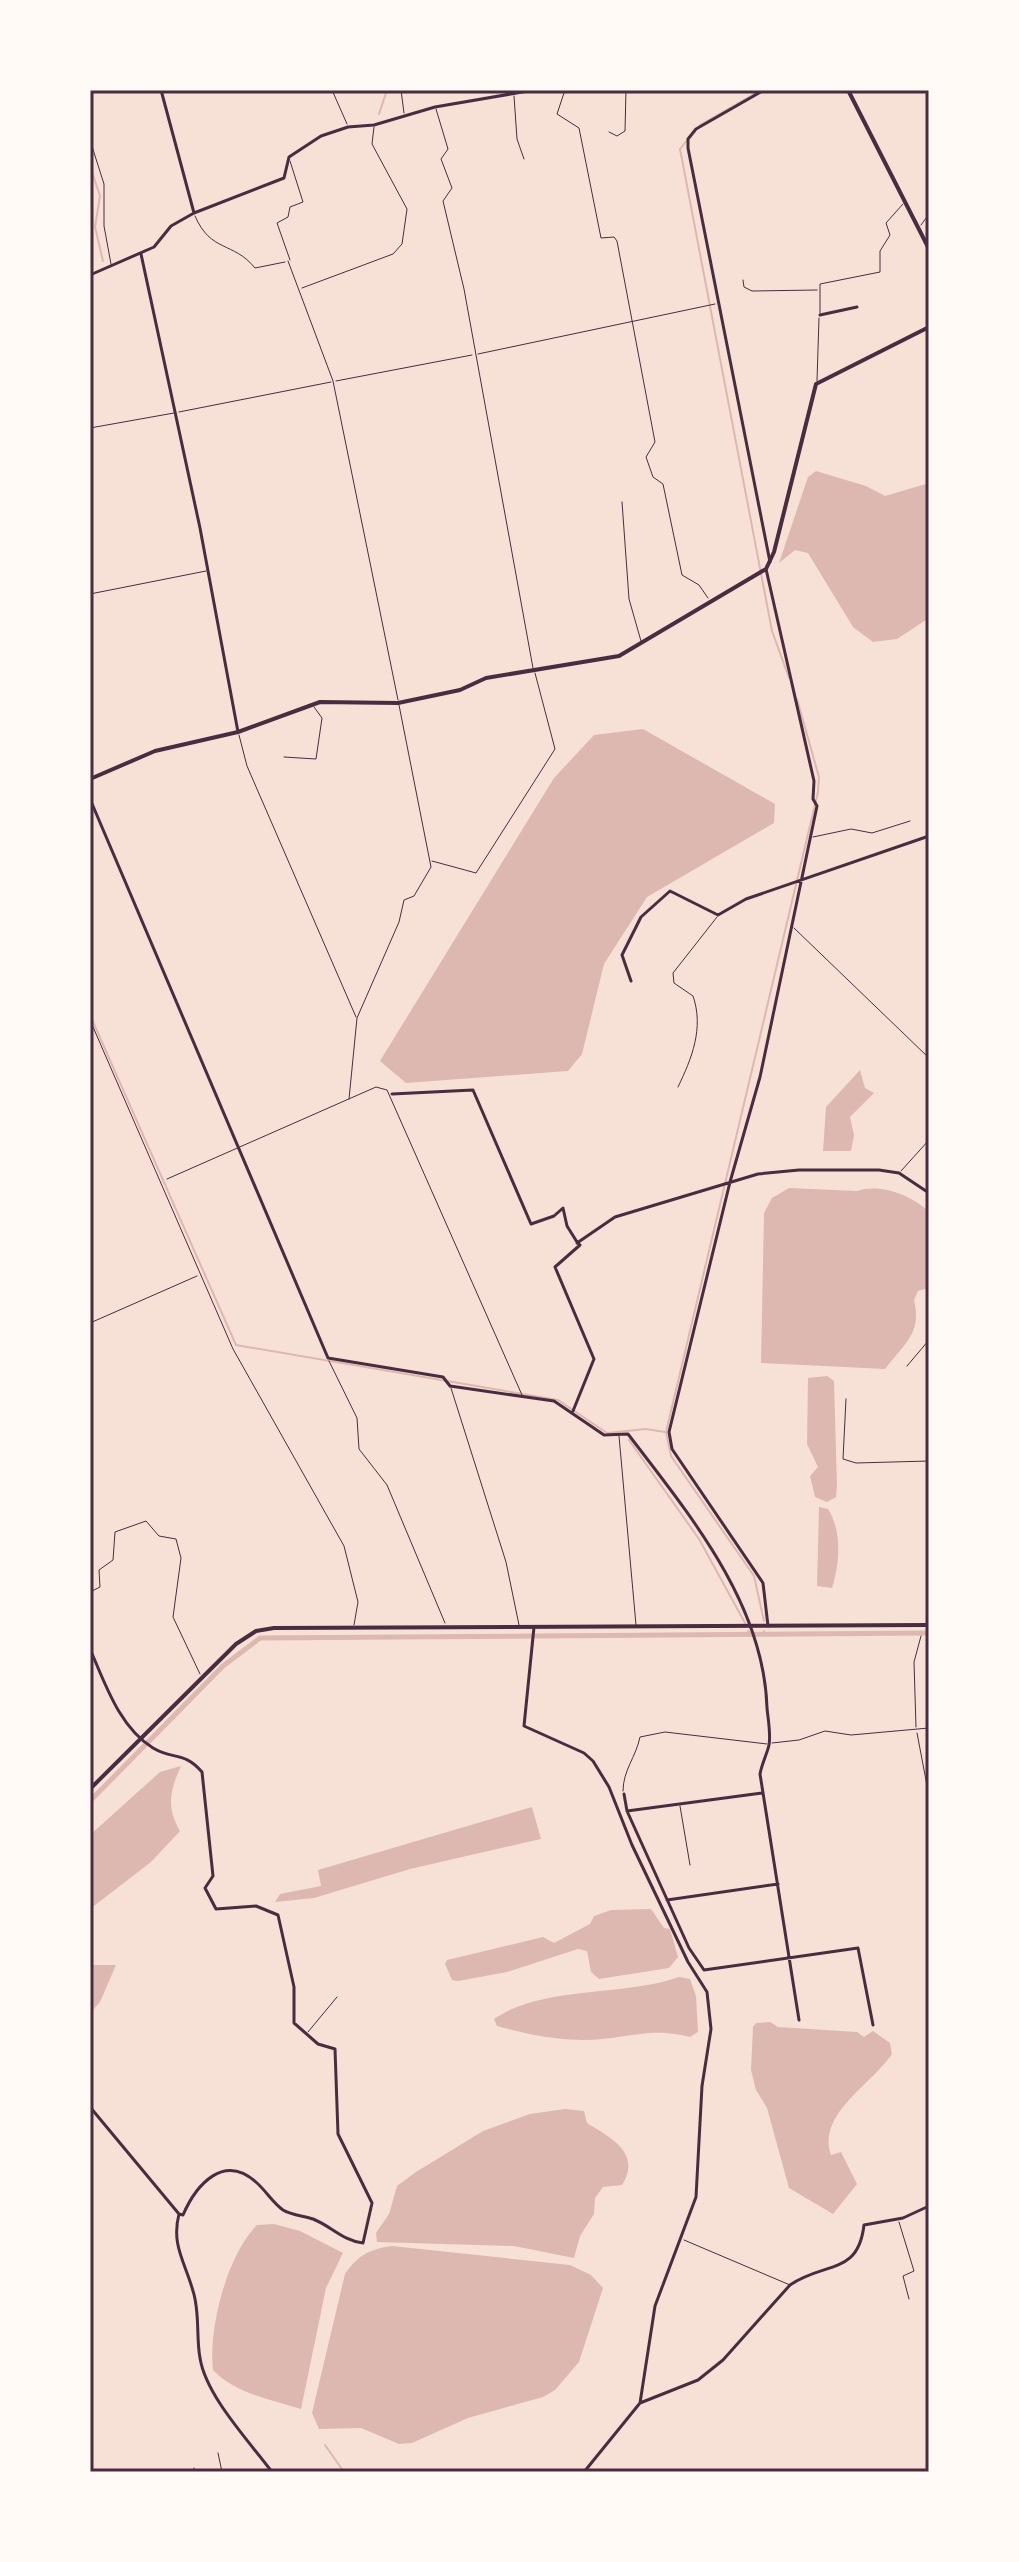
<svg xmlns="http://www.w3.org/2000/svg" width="1019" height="2562" font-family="'Nunito Sans',sans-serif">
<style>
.water{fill:#dcb8b0}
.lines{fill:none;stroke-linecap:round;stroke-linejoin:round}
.stream{stroke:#dcb8b0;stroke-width:2}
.canal{stroke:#dcb8b0;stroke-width:5}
.service{stroke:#4a2c40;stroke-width:1}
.minor{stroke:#4a2c40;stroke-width:3}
.tertiary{stroke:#4a2c40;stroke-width:4}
.secondary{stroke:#4a2c40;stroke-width:4}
.neatline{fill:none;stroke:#4a2c40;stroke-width:3}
</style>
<rect width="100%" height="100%" fill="#f7e1d7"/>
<path class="water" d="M816,471L866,486L885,496L929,483V618L897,639L873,642L853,627L808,553L795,550L779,563L808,477Z
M643,729L775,804L774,823L647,897L604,964L582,1054L568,1071L406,1083L380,1061L554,778L594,735Z
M860,1070L865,1088L874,1093L850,1117L854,1135L851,1151H823L826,1107Z
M789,1188L857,1191C880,1183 912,1195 929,1212V1288L918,1291L914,1300C922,1333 905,1343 885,1369L761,1363L764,1213L772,1198Z
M827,1376L834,1381L837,1486L836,1497L827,1502L815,1497L810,1476L818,1467L807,1444L808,1378Z
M819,1507L828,1509C842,1531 840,1563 832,1588L817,1586Z
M181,1766C170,1790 166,1807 180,1831L151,1862L90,1909V1835L160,1772Z
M532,1807L541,1839L410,1869L314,1898L275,1902L280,1894L321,1886L318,1870Z
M651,1909L664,1928L670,1929L678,1957L669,1968L599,1979L591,1972L587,1951L578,1949L507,1972L458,1981L452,1980L445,1964L447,1960L543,1937L554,1943L590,1924L594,1916L611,1910Z
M90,1965H116L100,2002L90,2013Z
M679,1977L690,1979L696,1996L698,2032L690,2037C648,2026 625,2040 584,2040C557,2040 524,2034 497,2026L494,2019C543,1985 624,1997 679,1977Z
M770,2022L778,2027L857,2032L864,2037L873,2031L890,2043L892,2054C872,2084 816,2115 831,2155L841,2152L857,2184L833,2214L789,2188L767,2108L756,2090L751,2070L753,2027L756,2023Z
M565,2109L584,2111L587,2123C611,2138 642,2153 622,2185L603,2187L595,2198L594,2214L580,2236L574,2258L514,2246L377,2242L376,2233L389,2214L397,2186L416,2172L483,2131L530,2114Z
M274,2224L300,2231L343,2253L326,2288L301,2409C272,2400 234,2393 213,2370C208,2329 227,2255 257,2225Z
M392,2246L570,2265L591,2275L603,2288L579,2362L555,2390L543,2397L468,2418L412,2443L399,2444L361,2428L319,2429L312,2413L345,2274C358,2255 370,2249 392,2246Z"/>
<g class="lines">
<path class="stream" d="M379,114L387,90
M700,125L756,93
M688,139L680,149L772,631L789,678
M90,166L100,196L95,227L103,261
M90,1015L236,1345L558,1400L607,1433L646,1429L665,1432
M629,1440L699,1539L745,1623
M764,1621L754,1576L671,1456L666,1432L818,792L819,777L797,699
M748,1631L750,1633
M764,1631V1633
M325,2445L344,2472"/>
<path class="canal" d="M90,1801L223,1666L260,1638L929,1633"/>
<path class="service" d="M332,90L347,124
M401,90L404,113
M565,90L557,114L579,128L601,238L614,237L617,241L655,442L646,457L653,477L663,484L682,575L699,585L708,598
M514,96L517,139L524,159
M436,109L448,149L441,159L452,188L443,201L464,289L533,668
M90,124V137
M609,132L617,136L625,131L626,90
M90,140L104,184V226L111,264
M195,216C211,253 233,241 255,268L285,262
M921,225L929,214
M290,260L277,223L288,217L290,207L303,202L290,161
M288,261L333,381L398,700
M743,280L744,287L752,291L817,290
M302,288L393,254L402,244L407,209L372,144L374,127
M820,313V284L880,272V251L890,235L886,223L903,204
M478,354L715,304
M336,381L472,355
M817,381L819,318
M179,412L331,382
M90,428L174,413
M622,502L629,599L641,641
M90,594L206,571
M239,735L247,766L356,1017
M284,757L316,759L322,718L314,707
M813,837L851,829L872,833L910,821
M432,861L476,873L555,749L535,673
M794,928L929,1058
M90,1020L233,1349L344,1546L358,1602L354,1625
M678,1087C692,1058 704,1028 693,996L674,983L673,973L717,917
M349,1099L357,1018L399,922L404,900L414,896L431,867L399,705
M901,1171L929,1140
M167,1179L376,1087L387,1090L522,1395
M90,1323L197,1276
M329,1361L357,1418L359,1449L387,1485L445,1623
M907,1366L929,1340
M451,1388L506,1562L519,1625
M846,1399L843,1459L856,1463L929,1461
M619,1436L636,1625
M90,1592L100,1587L99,1570L113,1560L115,1532L146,1521L159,1536L176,1539L181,1558L173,1617L200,1674
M916,1727L914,1662L921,1636
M917,1733L929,1796
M772,1743L799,1740L825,1731L851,1735L929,1728
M623,1791C623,1770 636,1757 640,1737L665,1732L767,1744
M680,1806L690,1865
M308,2032L337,1997
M899,2222L914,2271L903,2276L909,2299
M684,2240L790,2285
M218,2453L222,2472
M194,2468L195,2472"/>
<path class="minor" d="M161,90L194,213
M764,90L696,129L688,139V148L770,562
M141,254L200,528L238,732
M90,275L154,247L171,226L194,213L284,178L289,157L321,136L348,127L374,125L435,107L534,90
M820,315L857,307
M766,569L814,781L813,799L817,806L760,1077L730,1182L669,1432L672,1449L763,1583L768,1626
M90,799L328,1358L443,1377L450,1386L554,1401L604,1435L628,1434C689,1514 764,1603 767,1708C768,1719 771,1734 769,1745C767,1754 762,1763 760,1774L799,2020
M631,981L622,955L641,917L670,891L718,915L746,899L929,836
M392,1094L473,1090L531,1224L554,1216L563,1208L567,1226L577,1242
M573,1411L594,1359L555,1267L580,1245L577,1243L615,1217L758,1174L799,1170H879L899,1173L929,1193
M534,1627L524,1726L584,1753L593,1761L609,1787L632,1845L688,1962L707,1992L711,2029L702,2086L696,2197L655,2306L640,2403
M90,1649C105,1683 119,1727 153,1748C173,1760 184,1751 202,1772L213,1876L205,1888L216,1909L256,1906L278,1915L294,1987V2023L318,2044L335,2049L338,2134L372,2203L363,2243C343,2241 331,2226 313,2219C304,2216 291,2215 283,2210C273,2203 266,2191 257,2183C224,2152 196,2185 183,2215L179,2214
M624,1794L627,1811L689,1948L704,1970L858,1948L873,2025
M627,1811L762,1793
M667,1900L778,1884
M90,2107L179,2214C171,2245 185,2262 193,2291C200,2312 196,2337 200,2358C206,2396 249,2441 272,2472
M584,2472L640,2403L698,2380L723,2360L790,2285C825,2261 858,2276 864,2225L903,2218L929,2206"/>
<path class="tertiary" d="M90,779L155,751L238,732L320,702L398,703L460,690L486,678L619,656L766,569L774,552L816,384L929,327
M90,1789L236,1644L256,1631L274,1628L929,1625"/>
<path class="secondary" d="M848,90L929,249"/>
</g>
<rect width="1019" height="2562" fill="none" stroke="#fffaf5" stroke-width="184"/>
<rect x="92" y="92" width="835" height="2378" class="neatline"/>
</svg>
